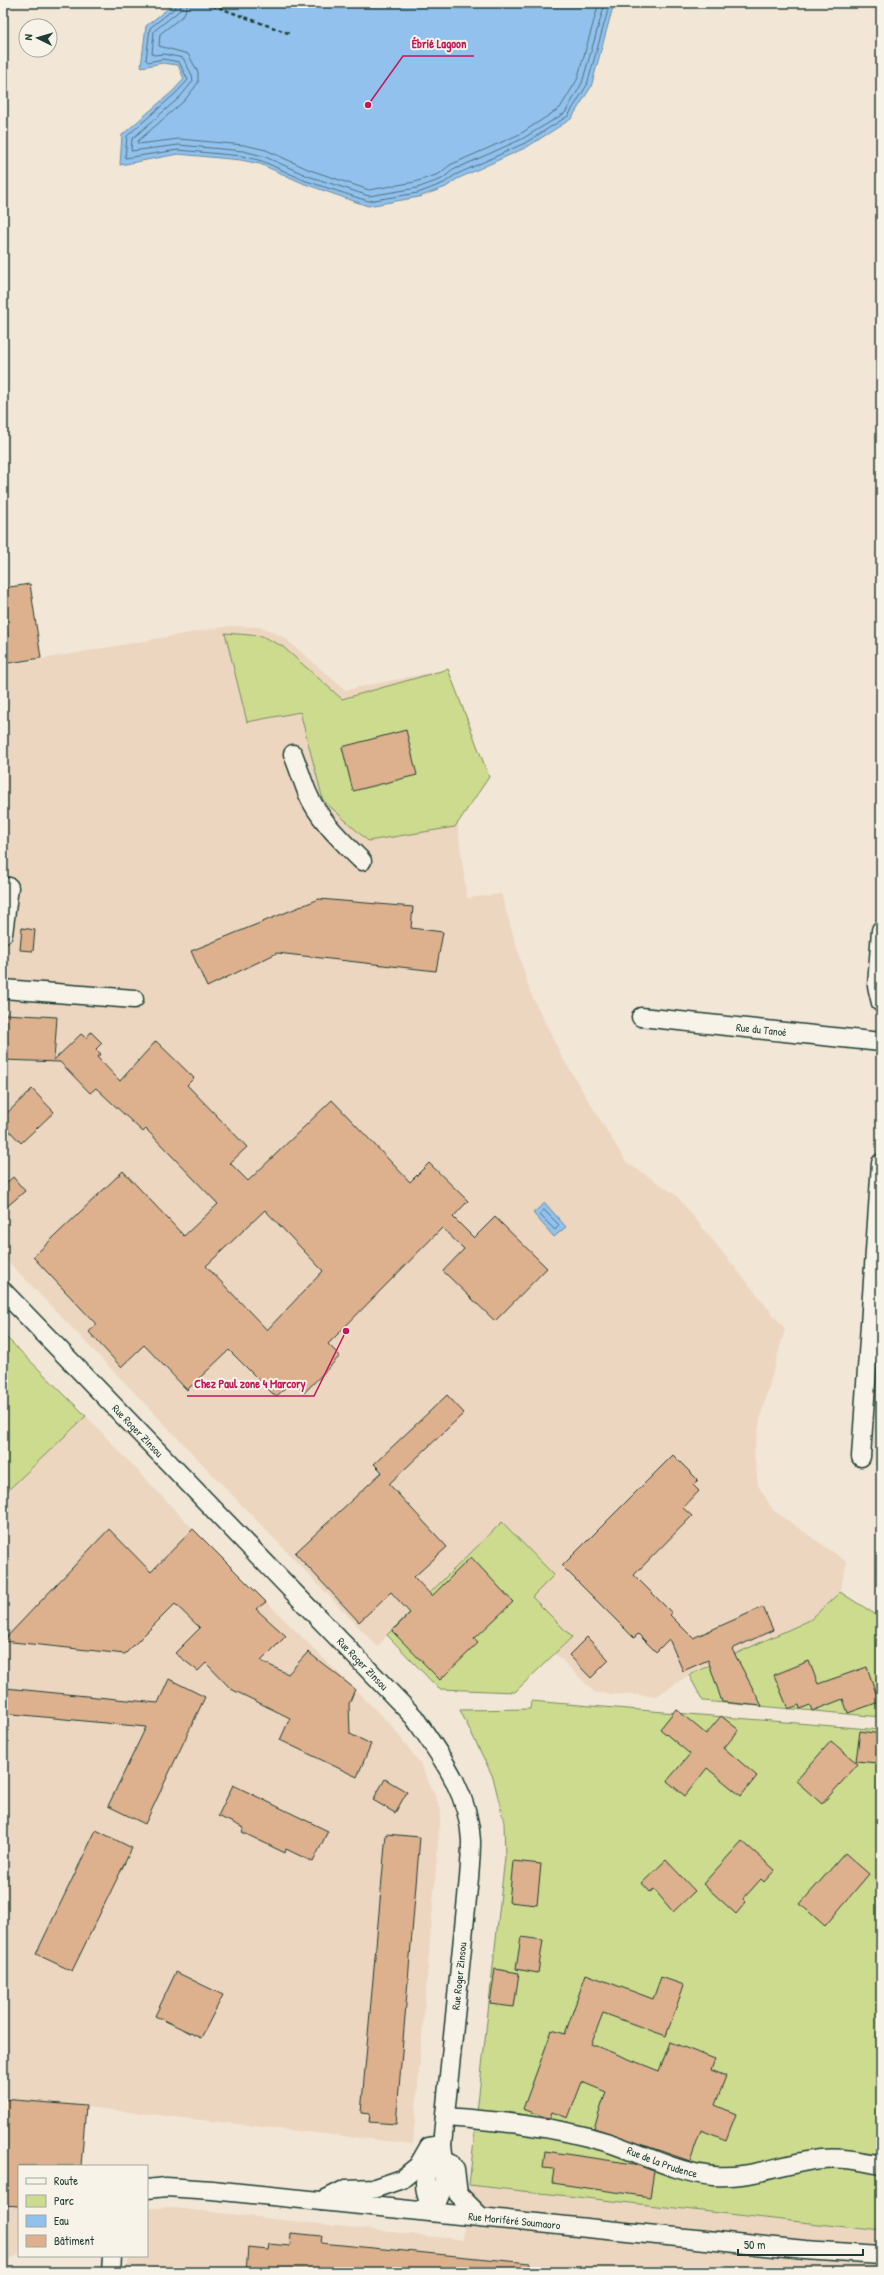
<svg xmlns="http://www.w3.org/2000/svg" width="884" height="2275" font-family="'Patrick Hand',sans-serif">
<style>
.built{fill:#ecd6c0}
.green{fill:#cddb8e;stroke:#768c61}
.water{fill:#92c1ed;stroke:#648ca3}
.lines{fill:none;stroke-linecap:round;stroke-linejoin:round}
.shore{stroke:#4d727e;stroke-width:1}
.building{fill:#ddb18e;stroke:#1f3d34;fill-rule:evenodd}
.minor-casing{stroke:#1f3d34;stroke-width:21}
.path{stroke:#1f3d34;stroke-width:2.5;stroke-dasharray:4 3;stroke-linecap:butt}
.minor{stroke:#f7f3e8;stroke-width:18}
.labels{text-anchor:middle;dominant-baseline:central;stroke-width:4;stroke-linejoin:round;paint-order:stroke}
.street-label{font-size:11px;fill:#1f3d34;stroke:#f7f3e8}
.leader{fill:none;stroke:#c2185b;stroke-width:1.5}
.callout-dot{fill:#c2185b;stroke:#f7f3e8;stroke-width:1.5}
.callout-label{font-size:12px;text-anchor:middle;font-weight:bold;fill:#c2185b;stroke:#f7f3e8;stroke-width:4;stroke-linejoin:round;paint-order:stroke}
</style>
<rect width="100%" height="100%" fill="#f2e6d6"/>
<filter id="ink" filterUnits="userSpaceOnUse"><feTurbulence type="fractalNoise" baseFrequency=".025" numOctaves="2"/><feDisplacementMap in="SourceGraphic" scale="8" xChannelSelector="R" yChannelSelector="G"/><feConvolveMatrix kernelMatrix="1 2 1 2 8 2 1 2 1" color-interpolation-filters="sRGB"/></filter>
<g filter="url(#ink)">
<path class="built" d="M229,626L262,627L285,638L345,690L448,669L489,777L457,821L467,898L501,894L530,992L562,1057L626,1162L675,1194L785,1329L761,1415L754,1452L758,1485L773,1510L847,1562L840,1592L810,1620L689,1675L657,1696L595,1693L555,1653L572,1637L532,1597L554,1575L502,1522L387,1635L378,1647L3,1256V666Z
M86,1416L193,1529L391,1725L420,1763L441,1809L413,2144L86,2107L81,2166H19V2254L3,2263V1495Z
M469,2185L881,2231V2272H126L128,2256H147V2209L166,2207L463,2240Z"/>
<path class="green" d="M225,633L262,636L282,646L342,699L448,669L489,777L455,827L368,841L323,800L300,712L247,722Z
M3,1334L86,1416L3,1495Z
M502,1522L554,1575L532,1597L572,1637L515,1692L439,1689L387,1635Z
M840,1592L881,1618V1717L703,1701L689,1675L810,1620Z
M531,1701L881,1730V2231L469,2185L505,1857L504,1822L493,1777L460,1710L530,1709Z"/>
<path class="water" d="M175,3H614L591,87L571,119L527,147L457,179L446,187L419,197L368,206L305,184L260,164L241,160L178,154L120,165L122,135L173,91L184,79L178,65L163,63L141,67L146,26Z
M545,1203L566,1227L554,1237L533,1213Z"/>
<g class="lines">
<path class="shore" d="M177,3L175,8L150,28L146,60L148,62L163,59L179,62L188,80L176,93L127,136L125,158L178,150L242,156L262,161L306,181L368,201L418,193L444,183L455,175L525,143L568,116L587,85L610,3
M182,3L179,11L154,31L152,54L154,55L164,54L183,58L192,75L193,81L180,97L132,139L131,151L179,145L243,151L263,156L308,176L369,196L417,188L442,179L453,170L522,139L565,113L582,83L605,3
M188,3L184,15L160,34L159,46L188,54L198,72V83L184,101L138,141V144L179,139L244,145L266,150L310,170L369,190L415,182L439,174L450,165L520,134L560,108L577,80L599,3
M544,1210L559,1225L555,1230L540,1215Z"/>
</g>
<path class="building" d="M30,584L41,658L3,664V638L8,637L3,607V588Z
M406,730L417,775L353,791L342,747Z
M319,899L413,907L411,928L443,932L436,971L277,953L207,987L191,951Z
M22,928L35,930L33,951L20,950Z
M5,1014L57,1017L54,1060L81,1034L86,1038L91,1032L102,1043L96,1049L101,1054L97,1057L120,1081L156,1041L194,1078L187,1085L247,1147L230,1163L248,1181L332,1100L410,1182L429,1163L468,1201L453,1217L474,1238L495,1217L547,1268L495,1321L443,1271L464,1249L442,1228L328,1344L340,1356L304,1393L292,1381L276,1397L229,1350L187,1390L144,1345L121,1367L89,1332L96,1324L33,1257L123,1171L184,1236L218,1204L146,1129L143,1132L96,1088L90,1093L60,1062L3,1060ZM265,1210L323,1271L267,1330L206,1266Z
M32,1089L54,1112L21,1143L3,1124V1117Z
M13,1177L25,1191L3,1210V1186Z
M447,1395L464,1413L389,1484L447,1547L414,1577L432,1596L471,1557L513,1602L474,1639L478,1643L440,1680L392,1631L410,1613L391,1592L359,1622L295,1553L382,1472L374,1464Z
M673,1455L698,1480L693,1485L699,1491L683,1508L692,1516L634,1575L672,1613L670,1615L693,1638L763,1607L773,1630L732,1649L762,1706L722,1702L708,1660L683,1671L669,1639L656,1652L638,1634L634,1638L562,1566Z
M109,1529L151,1572L193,1529L266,1602L256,1609L286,1636L261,1661L288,1674L308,1652L355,1689L349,1704L350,1734L371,1744L357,1777L280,1740L290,1718L231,1689L206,1663L198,1671L175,1653L200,1628L175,1604L125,1654L3,1641Z
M587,1637L609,1660L591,1678L569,1655Z
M809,1661L818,1684L867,1667L879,1702L848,1713L843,1699L812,1711L810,1705L800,1709L799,1705L788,1709L774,1675Z
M169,1679L205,1697L145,1824L108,1806L146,1727L3,1713L5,1688L158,1703Z
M676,1709L706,1734L721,1716L739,1730L724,1748L757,1776L741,1796L707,1768L685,1796L667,1781L690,1754L660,1729Z
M860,1731L881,1734V1749H879L877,1763L856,1761Z
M831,1741L858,1764L822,1804L796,1781Z
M385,1779L407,1792L395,1813L373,1800Z
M233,1785L328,1831L313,1862L286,1849L285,1853L242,1832L244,1828L218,1816Z
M96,1830L132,1848L72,1971L36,1954Z
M386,1834L420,1837L396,2124L369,2122L370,2114L361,2113Z
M742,1841L775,1870L764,1882L761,1879L743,1899L746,1902L736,1914L703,1884Z
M845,1853L869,1874L825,1926L800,1904Z
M666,1860L695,1891L673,1912L654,1889L650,1892L642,1883Z
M513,1861L541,1864L537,1905L509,1902Z
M521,1937L543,1940L538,1973L516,1969Z
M495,1969L519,1973L514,2007L490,2004Z
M176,1972L223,1995L201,2038L155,2016Z
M586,1974L653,1999L661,1977L684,1985L666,2036L603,2013L591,2044L659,2071L670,2042L715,2059L711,2070L726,2076L715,2105L736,2114L726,2140L701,2130L690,2161L594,2128L606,2092L582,2082L568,2118L552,2112L550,2118L545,2117L523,2109L552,2030L565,2034Z
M3,2099L86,2106L81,2166H19V2206L3,2205Z
M545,2151L634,2164L654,2171L650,2197L552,2183L554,2169L543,2168Z
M291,2233L322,2236L321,2243L530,2263L529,2272H246L248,2248L268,2250L269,2244L290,2246Z"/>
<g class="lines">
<defs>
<g id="minor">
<path d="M293,754C298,767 302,779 307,792C318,819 342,841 362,861"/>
<path d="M881,930L877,986L881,1003"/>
<path d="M3,934L9,887"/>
<path d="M3,989L134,999"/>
<path id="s1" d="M641,1017L881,1042"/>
<path id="s2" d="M3,1291L414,1717C440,1755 469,1792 471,1841C471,1853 470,1866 469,1878L442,2145C446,2173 446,2187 432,2212"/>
<path d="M861,1457L881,1163"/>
<path id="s3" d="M445,2117C499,2121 553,2126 606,2142C641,2153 677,2173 713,2176C751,2179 784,2163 821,2159C842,2157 861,2161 881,2165"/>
<path d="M450,2162L455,2170L458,2194L481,2217"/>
<path id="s4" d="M147,2189L166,2187L212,2190L805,2250L881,2255"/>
<path d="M322,2201L346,2189L376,2188L402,2179L418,2166L429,2147L442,2145"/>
<path d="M432,2212C423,2188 421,2177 436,2154"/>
<path d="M111,2272L112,2256"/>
</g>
</defs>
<use href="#minor" class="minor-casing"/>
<path class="path" d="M206,3L291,34
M364,3H365"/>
<use href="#minor" class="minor"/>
</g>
</g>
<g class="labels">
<g class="street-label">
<text stroke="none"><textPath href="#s1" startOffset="121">Rue du Tanoé</textPath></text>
<text stroke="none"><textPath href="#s2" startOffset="194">Rue Roger Zinsou</textPath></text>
<text stroke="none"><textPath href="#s2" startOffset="518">Rue Roger Zinsou</textPath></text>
<text transform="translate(459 1976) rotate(-84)">Rue Roger Zinsou</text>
<text stroke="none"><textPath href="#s3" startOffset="223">Rue de la Prudence</textPath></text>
<text stroke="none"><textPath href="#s4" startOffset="369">Rue Moriféré Soumaoro</textPath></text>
</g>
</g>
<path class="leader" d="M368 105L403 56H474M346 1331L314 1396H187"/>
<g class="callout-dot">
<circle cx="368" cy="105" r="4"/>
<circle cx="346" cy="1331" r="4"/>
</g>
<g class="callout-label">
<text x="439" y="48">Ébrié Lagoon</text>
<text x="250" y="1388">Chez Paul zone 4 Marcory</text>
</g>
<rect width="884" height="2275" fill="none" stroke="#f7f3e8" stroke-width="16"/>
<rect x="8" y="8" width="868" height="2259" fill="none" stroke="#1f3d34" stroke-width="1.5" filter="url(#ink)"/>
<rect x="18" y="2165" width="130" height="92" fill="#f7f3e8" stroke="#a1aaa0"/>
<rect x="26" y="2178" width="20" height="6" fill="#f7f3e8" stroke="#a1aaa0"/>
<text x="54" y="2185" font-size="12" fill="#1f3d34">Route</text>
<rect x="26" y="2195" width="20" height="12" fill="#cddb8e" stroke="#a1aaa0"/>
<text x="54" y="2205" font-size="12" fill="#1f3d34">Parc</text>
<rect x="26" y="2215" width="20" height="12" fill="#92c1ed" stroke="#a1aaa0"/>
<text x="54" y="2225" font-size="12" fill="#1f3d34">Eau</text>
<rect x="26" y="2235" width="20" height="12" fill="#ddb18e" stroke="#a1aaa0"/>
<text x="54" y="2245" font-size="12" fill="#1f3d34">Bâtiment</text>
<g transform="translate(38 38) rotate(275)"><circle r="19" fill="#f7f3e8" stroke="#a1aaa0"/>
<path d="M0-3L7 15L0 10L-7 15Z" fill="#1f3d34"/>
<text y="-6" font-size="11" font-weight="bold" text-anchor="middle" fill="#1f3d34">N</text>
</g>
<path d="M738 2249v6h125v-6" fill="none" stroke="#1f3d34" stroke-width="2"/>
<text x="744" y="2249" font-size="12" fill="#1f3d34" stroke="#f7f3e8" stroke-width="3" paint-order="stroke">50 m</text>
</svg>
